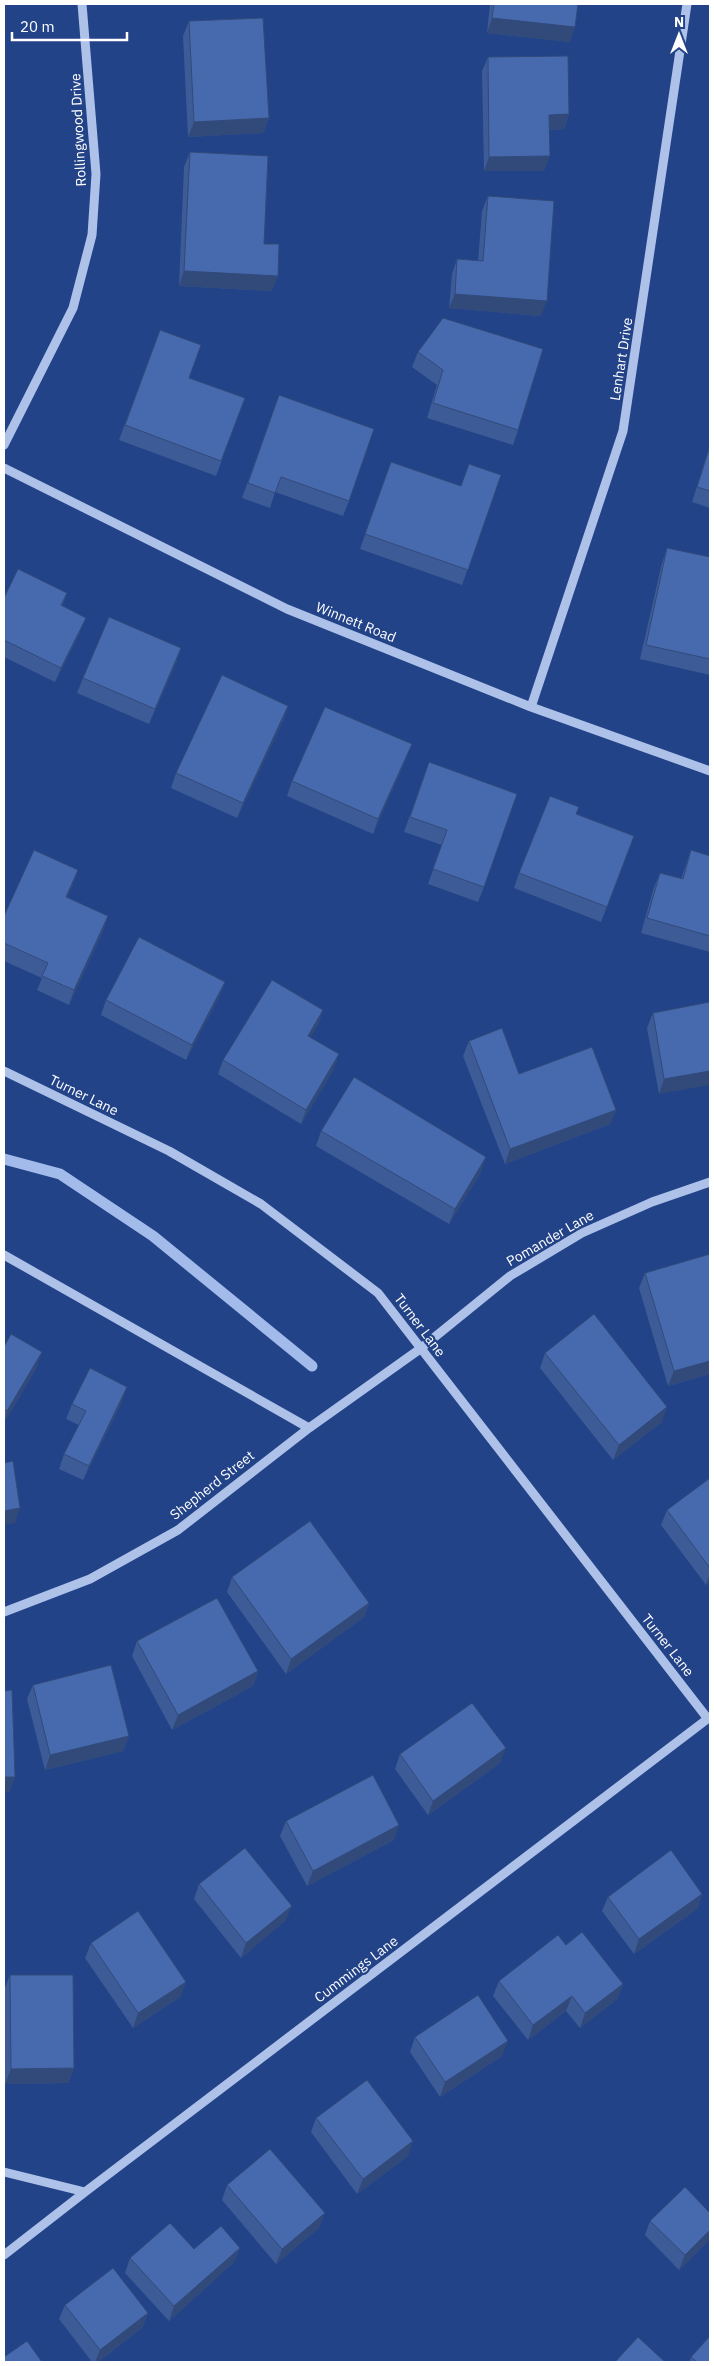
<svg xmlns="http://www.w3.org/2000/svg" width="714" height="2366" font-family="'IBM Plex Sans',sans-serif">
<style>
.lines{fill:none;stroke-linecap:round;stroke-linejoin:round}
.stream{stroke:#a2bbea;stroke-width:11}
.minor{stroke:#aec2e9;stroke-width:9}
.wall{fill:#3d5b96}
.shaded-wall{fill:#324a7a}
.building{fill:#476aae;stroke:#324a7a}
.labels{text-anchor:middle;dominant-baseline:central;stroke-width:4.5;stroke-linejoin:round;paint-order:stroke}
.street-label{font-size:14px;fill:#fff;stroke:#234388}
</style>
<rect width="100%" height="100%" fill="#234388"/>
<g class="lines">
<path class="stream" d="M4,1159L60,1174L153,1236L312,1366"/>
<path class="minor" d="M4,445L73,308L92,235L96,174L82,4
M4,468L287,609L531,707L710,771
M531,707L623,431L687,4
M4,1071L169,1151L261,1204L378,1293L708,1719
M4,1255L309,1428
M4,1612L90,1579L178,1530L309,1428L420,1349L510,1276L582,1233L652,1202L710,1182
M4,2172L85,2192L710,1717
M4,2255L85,2192"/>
</g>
<path class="wall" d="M490,4H578L570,42L487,33Z
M189,21L269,118L263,133L188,137L183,36Z
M488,57L569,114L564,129L549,130L544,171H484L482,71Z
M190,152L264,244L272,291L179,286L184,167Z
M488,196L541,316L449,308L452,274L457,259L478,261L482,211Z
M443,318L518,430L513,445L427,418L437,385L412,367L418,352Z
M160,330L189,378L245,398L216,476L119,440Z
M279,395L349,501L343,516L275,492L270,508L242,498Z
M710,445V508L692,502Z
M391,462L461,486L501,475L462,585L360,549Z
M667,548L710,557V675L640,659L662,563Z
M67,593L62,606L80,632L55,682L4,657V598Z
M181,648L176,663L149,724L77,693L83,678Z
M288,706L283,721L237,818L171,788L176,773Z
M406,759L373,834L287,796L292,781Z
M429,762L484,887L478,902L428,884L442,845L404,832Z
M576,814L634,836L601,922L514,888L519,873Z
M691,850L710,856V952L641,933L654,887L660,873L681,879Z
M78,870L67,897L108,916L103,931L69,1005L37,990L42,978L4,961V916Z
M225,982L219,997L186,1060L101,1015L106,1000Z
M710,1002L659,1094L647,1028L653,1013Z
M323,1010L318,1025L310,1037L334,1069L301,1124L218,1074L223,1060Z
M469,1041L519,1074L616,1110L610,1124L505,1164L463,1056Z
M321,1131L481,1172L449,1224L316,1146Z
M645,1273L710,1374L668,1386L639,1288Z
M4,1344L37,1367L4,1423Z
M545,1353L662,1422L613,1460L540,1368Z
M122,1402L83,1480L59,1469L64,1454L79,1425L66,1419L72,1404Z
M710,1478V1582L706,1585L661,1525L667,1510Z
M232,1577L369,1603L364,1617L286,1674L227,1592Z
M137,1641L258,1671L253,1686L172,1730L132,1656Z
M33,1685L129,1736L123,1751L45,1770L27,1699Z
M400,1754L500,1763L428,1815L395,1769Z
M286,1821L394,1840L307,1886L280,1836Z
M199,1884L286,1920L241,1958L194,1899Z
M702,1894L697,1909L634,1954L602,1911L608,1897Z
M91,1943L186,1982L180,1997L133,2028L85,1958Z
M566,1945L623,1984L617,1999L580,2028L566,2011L528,2040L493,1996L499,1981Z
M10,1975L74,2068L68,2083L5,2084L4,1990Z
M415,2037L502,2056L440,2097L410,2052Z
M316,2118L408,2156L357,2194L311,2132Z
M227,2185L319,2228L276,2264L222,2200Z
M710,2213V2239L679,2270L645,2235L650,2221Z
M240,2248L234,2262L169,2321L125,2273L130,2258L194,2249Z
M65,2305L148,2313L142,2328L98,2362H92L59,2319Z
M691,2357L710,2362H689Z"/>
<path class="shaded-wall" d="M492,18L575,27L570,42L487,33Z
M569,114L564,129L544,130L549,115Z
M269,118L263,133L188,137L194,122Z
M550,156L544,171H484L489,157Z
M184,271L278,276L272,291L179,286Z
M455,294L547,301L541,316L449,308Z
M86,618L80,632L55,682L61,668Z
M181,648L176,663L149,724L155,709Z
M288,706L283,721L237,818L243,803Z
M412,744L406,759L373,834L378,819Z
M78,870L73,885L61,912L66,897Z
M108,916L103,931L69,1005L74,990Z
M225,982L219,997L186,1060L192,1045Z
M323,1010L318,1025L302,1051L308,1036Z
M339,1054L334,1069L301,1124L306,1110Z
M710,1071V1085L659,1094L664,1079Z
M616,1110L610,1124L505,1164L510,1149Z
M486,1157L481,1172L449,1224L455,1209Z
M42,1352L37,1367L4,1423L7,1411Z
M710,1361V1374L668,1386L674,1371Z
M127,1387L122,1402L83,1480L89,1466Z
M667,1407L662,1422L613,1460L619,1445Z
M20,1508L15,1523L4,1525V1511Z
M710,1574V1582L706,1585Z
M369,1603L364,1617L286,1674L291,1659Z
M258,1671L253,1686L172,1730L178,1715Z
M129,1736L123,1751L45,1770L50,1755Z
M506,1748L500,1763L428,1815L433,1801Z
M4,1777H15L10,1792H4Z
M399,1825L394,1840L307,1886L313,1871Z
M702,1894L697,1909L634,1954L639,1939Z
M292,1906L286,1920L241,1958L246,1943Z
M186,1982L180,1997L133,2028L138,2013Z
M623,1984L617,1999L580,2028L585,2013Z
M572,1996L566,2011L528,2040L533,2025Z
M508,2041L502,2056L440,2097L445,2082Z
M74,2068L68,2083L5,2084L11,2069Z
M413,2141L408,2156L357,2194L363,2179Z
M325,2213L319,2228L276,2264L282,2249Z
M710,2230V2239L679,2270L685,2255Z
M240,2248L234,2262L169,2321L174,2306Z
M148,2313L142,2328L98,2362H95L100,2350Z"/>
<path class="building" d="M494,4H578L575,27L492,18Z
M263,18L269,118L194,122L189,21Z
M568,56L569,114L549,115L550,156L489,157L488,57Z
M190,152L268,156L264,244H279L278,276L184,271Z
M488,196L554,201L547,301L455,294L457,259L483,261Z
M443,318L543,349L518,430L433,403L443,370L418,352Z
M160,330L201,345L189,378L245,398L221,461L125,425Z
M279,395L374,429L349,501L281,477L275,493L248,483Z
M710,446V491L697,487Z
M391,462L461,486L469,464L501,475L468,570L365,534Z
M667,548L710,557V659L646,645Z
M18,569L67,593L61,605L86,618L61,668L4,640V598Z
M109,617L181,648L155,709L83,678Z
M222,675L288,706L243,803L176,773Z
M325,707L412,744L378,819L292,781Z
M429,762L517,794L484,887L433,869L447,830L410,817Z
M550,796L579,807L576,814L634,836L607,907L519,873Z
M34,850L78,870L66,897L108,916L74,990L42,976L48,963L4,943V916Z
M691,850L710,856V936L647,918L660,873L683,879Z
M139,937L225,982L192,1045L106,1000Z
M272,980L323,1010L308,1036L339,1054L306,1110L223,1060Z
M710,1002V1071L664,1079L653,1013Z
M502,1028L519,1074L592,1047L616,1110L510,1149L469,1041Z
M354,1077L486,1157L455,1209L321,1131Z
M710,1254V1361L674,1371L645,1273Z
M594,1314L667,1407L619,1445L545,1353Z
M11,1334L42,1352L7,1411L4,1409V1344L5,1345Z
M90,1368L127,1387L89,1466L64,1454L86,1411L72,1404Z
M13,1461L20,1508L4,1511V1463Z
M710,1478V1568L667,1510Z
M310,1521L369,1603L291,1659L232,1577Z
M217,1598L258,1671L178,1715L137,1641Z
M111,1665L129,1736L50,1755L33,1685Z
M12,1690L15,1777H4V1691Z
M472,1703L506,1748L433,1801L400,1754Z
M373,1775L399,1825L313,1871L286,1821Z
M245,1848L292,1906L246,1943L199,1884Z
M671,1850L702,1894L639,1939L608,1897Z
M138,1911L186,1982L138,2013L91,1943Z
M582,1932L623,1984L585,2013L572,1996L533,2025L499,1981L558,1935L566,1945Z
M10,1975H73L74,2068L11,2069Z
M478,1995L508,2041L445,2082L415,2037Z
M367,2080L413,2141L363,2179L316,2118Z
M270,2149L325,2213L282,2249L227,2185Z
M685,2187L710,2213V2230L685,2255L650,2221Z
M170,2223L194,2249L221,2226L240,2248L174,2306L130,2258Z
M113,2268L148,2313L100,2350L65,2305Z
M710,2336V2362H697L691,2357Z
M638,2337L665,2362H615Z
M27,2341L42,2362H4V2357Z"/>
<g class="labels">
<g class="street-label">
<text transform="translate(78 130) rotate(-93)">Rollingwood Drive</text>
<text transform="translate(621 359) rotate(-81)">Lenhart Drive</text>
<text transform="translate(356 622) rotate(22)">Winnett Road</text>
<text transform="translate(84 1095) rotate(26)">Turner Lane</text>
<text transform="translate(550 1238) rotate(-30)">Pomander Lane</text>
<text transform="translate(420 1325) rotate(53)">Turner Lane</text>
<text transform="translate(212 1485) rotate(-38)">Shepherd Street</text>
<text transform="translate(668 1645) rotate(52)">Turner Lane</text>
<text transform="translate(356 1969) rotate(-37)">Cummings Lane</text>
</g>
</g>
<rect width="714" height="2366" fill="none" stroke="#ffffff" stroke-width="10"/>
<g transform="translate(679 35)" stroke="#234388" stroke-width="4" paint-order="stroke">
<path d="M0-4L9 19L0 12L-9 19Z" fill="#ffffff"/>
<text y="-8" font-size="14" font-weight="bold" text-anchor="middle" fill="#ffffff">N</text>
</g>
<path d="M12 32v8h115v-8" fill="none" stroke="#ffffff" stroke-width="2.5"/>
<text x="20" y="32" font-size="15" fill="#ffffff" stroke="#234388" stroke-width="4" paint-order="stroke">20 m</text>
</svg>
